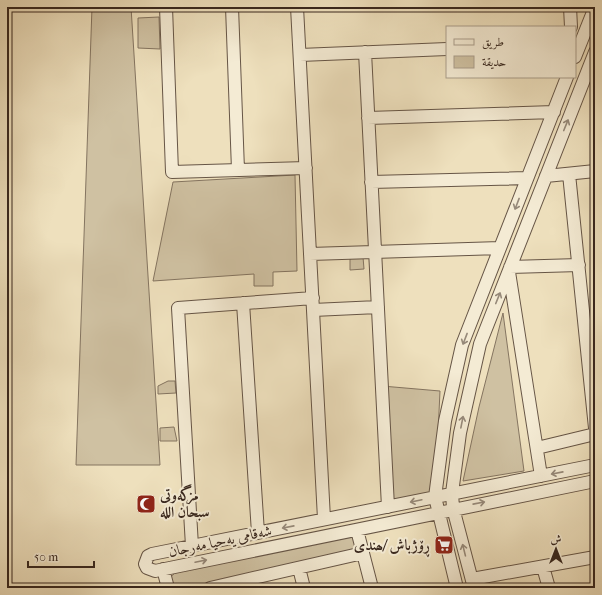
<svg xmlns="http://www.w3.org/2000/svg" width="602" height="595" font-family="'IM FELL French Canon',Amiri,serif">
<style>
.green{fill:#cfc1a2;stroke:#847460}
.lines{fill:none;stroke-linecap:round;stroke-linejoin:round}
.minor-casing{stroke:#665546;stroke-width:14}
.minor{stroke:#f4ebd4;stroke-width:12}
.oneway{stroke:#968979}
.labels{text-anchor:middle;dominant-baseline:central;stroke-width:4;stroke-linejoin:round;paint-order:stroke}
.poi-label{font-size:15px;font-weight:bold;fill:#38271e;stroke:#f4ebd4;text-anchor:start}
.street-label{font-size:15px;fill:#38271e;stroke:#f4ebd4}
</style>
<rect width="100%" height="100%" fill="#eee0bd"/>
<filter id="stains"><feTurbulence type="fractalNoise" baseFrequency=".005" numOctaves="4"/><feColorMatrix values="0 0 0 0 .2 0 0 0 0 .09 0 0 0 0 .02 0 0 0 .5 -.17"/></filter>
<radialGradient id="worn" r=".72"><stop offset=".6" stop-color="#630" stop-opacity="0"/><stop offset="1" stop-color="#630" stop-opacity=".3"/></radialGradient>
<path class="green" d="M92,7H131L160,465H76Z
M159,17L160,49L138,48V18Z
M295,175L297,271L273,272V286H254V274L153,281L173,182Z
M350,257H363L364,269L350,270Z
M503,313L524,471L463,481L479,407Z
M168,381H175L176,393L158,394V386Z
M382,386L440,391L435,497L388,507Z
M174,427L177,441H160V428Z
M357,530L363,553L210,588H168L166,581L175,573L275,546Z"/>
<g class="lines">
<defs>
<path id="minor" d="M166,7L172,172L306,168
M232,7L238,170
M297,7L324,519
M570,7L571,27
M365,52L388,507
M300,55L447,49
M575,57L595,7
M368,118L554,112
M569,174L595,428
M546,176L595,171
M371,182L527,178
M310,254L500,248
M510,267L579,265
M509,272L541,476
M243,303L258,533
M313,310L378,307
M537,448L595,434
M595,465L152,554L148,556L145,564L147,568L155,571L595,481
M357,530L372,588
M192,546L178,308L313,298
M543,567L549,588
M299,568L304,588
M163,569L168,588
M472,579L595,557
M210,588L363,553
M457,588L435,497L445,421L462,345L567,77
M474,588L453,508L452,493L460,433L480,344L595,52"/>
</defs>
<use href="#minor" class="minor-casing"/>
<use href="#minor" class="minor"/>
</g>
<defs><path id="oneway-shaft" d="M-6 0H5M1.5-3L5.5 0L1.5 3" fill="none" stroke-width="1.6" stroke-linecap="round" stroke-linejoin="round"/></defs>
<g class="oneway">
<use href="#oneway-shaft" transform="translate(566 125) rotate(-68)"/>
<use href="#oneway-shaft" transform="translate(517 204) rotate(111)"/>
<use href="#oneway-shaft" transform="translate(498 298) rotate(-68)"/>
<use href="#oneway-shaft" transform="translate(465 339) rotate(111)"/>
<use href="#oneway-shaft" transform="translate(462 422) rotate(-79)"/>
<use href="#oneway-shaft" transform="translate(557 473) rotate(169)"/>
<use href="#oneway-shaft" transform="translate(416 501) rotate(168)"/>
<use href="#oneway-shaft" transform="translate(479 503) rotate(-11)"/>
<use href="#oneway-shaft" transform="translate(288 527) rotate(169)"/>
<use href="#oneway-shaft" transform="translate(464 550) rotate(-104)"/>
<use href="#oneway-shaft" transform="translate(201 561) rotate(-12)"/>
</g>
<defs>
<symbol id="mosque-square" viewBox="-11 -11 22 22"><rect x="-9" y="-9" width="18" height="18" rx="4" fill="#8f2418" stroke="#f4ebd4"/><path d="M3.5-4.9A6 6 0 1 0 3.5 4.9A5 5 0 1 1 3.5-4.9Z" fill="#fff"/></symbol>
<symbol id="supermarket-square" viewBox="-11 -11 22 22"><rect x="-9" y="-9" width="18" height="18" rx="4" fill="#8f2418" stroke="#f4ebd4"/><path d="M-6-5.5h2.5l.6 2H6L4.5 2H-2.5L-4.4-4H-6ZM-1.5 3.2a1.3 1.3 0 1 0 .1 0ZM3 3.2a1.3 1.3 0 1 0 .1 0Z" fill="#fff"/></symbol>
</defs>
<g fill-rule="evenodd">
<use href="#mosque-square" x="135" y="493" width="22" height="22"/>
<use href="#supermarket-square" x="433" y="534" width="22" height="22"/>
</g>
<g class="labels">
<g class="poi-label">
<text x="160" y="495">مزگەوتی<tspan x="160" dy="17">سبحان اللە</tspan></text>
<text x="430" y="545" text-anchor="end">ڕۆژباش /ھندی</text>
</g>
<g class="street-label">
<text transform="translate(220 541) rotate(-12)">شەقامی یەحیا مەرجان</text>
</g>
</g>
<rect width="602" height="595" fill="none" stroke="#eee0bd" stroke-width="24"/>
<rect x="8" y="8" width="586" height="579" fill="none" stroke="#38271e" stroke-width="2"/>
<rect x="12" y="12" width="578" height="571" fill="none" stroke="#38271e"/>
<rect x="446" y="26" width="130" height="52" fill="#f4ebd4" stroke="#a99d8b"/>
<rect x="454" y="39" width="20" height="6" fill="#f4ebd4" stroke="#a99d8b"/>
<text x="482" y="46" font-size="12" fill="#38271e">طريق</text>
<rect x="454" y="56" width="20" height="12" fill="#cfc1a2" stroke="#a99d8b"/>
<text x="482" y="66" font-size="12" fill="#38271e">حديقة</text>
<g transform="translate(556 549)" stroke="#f4ebd4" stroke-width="3" paint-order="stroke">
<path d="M0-3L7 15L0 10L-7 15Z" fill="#38271e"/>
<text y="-6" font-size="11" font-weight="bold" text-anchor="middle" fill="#38271e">ش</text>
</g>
<path d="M28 561v6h66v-6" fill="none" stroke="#38271e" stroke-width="2"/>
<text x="34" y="561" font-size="12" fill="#38271e" stroke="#f4ebd4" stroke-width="3" paint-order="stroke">50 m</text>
<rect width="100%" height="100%" filter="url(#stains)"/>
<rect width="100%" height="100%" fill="url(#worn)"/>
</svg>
